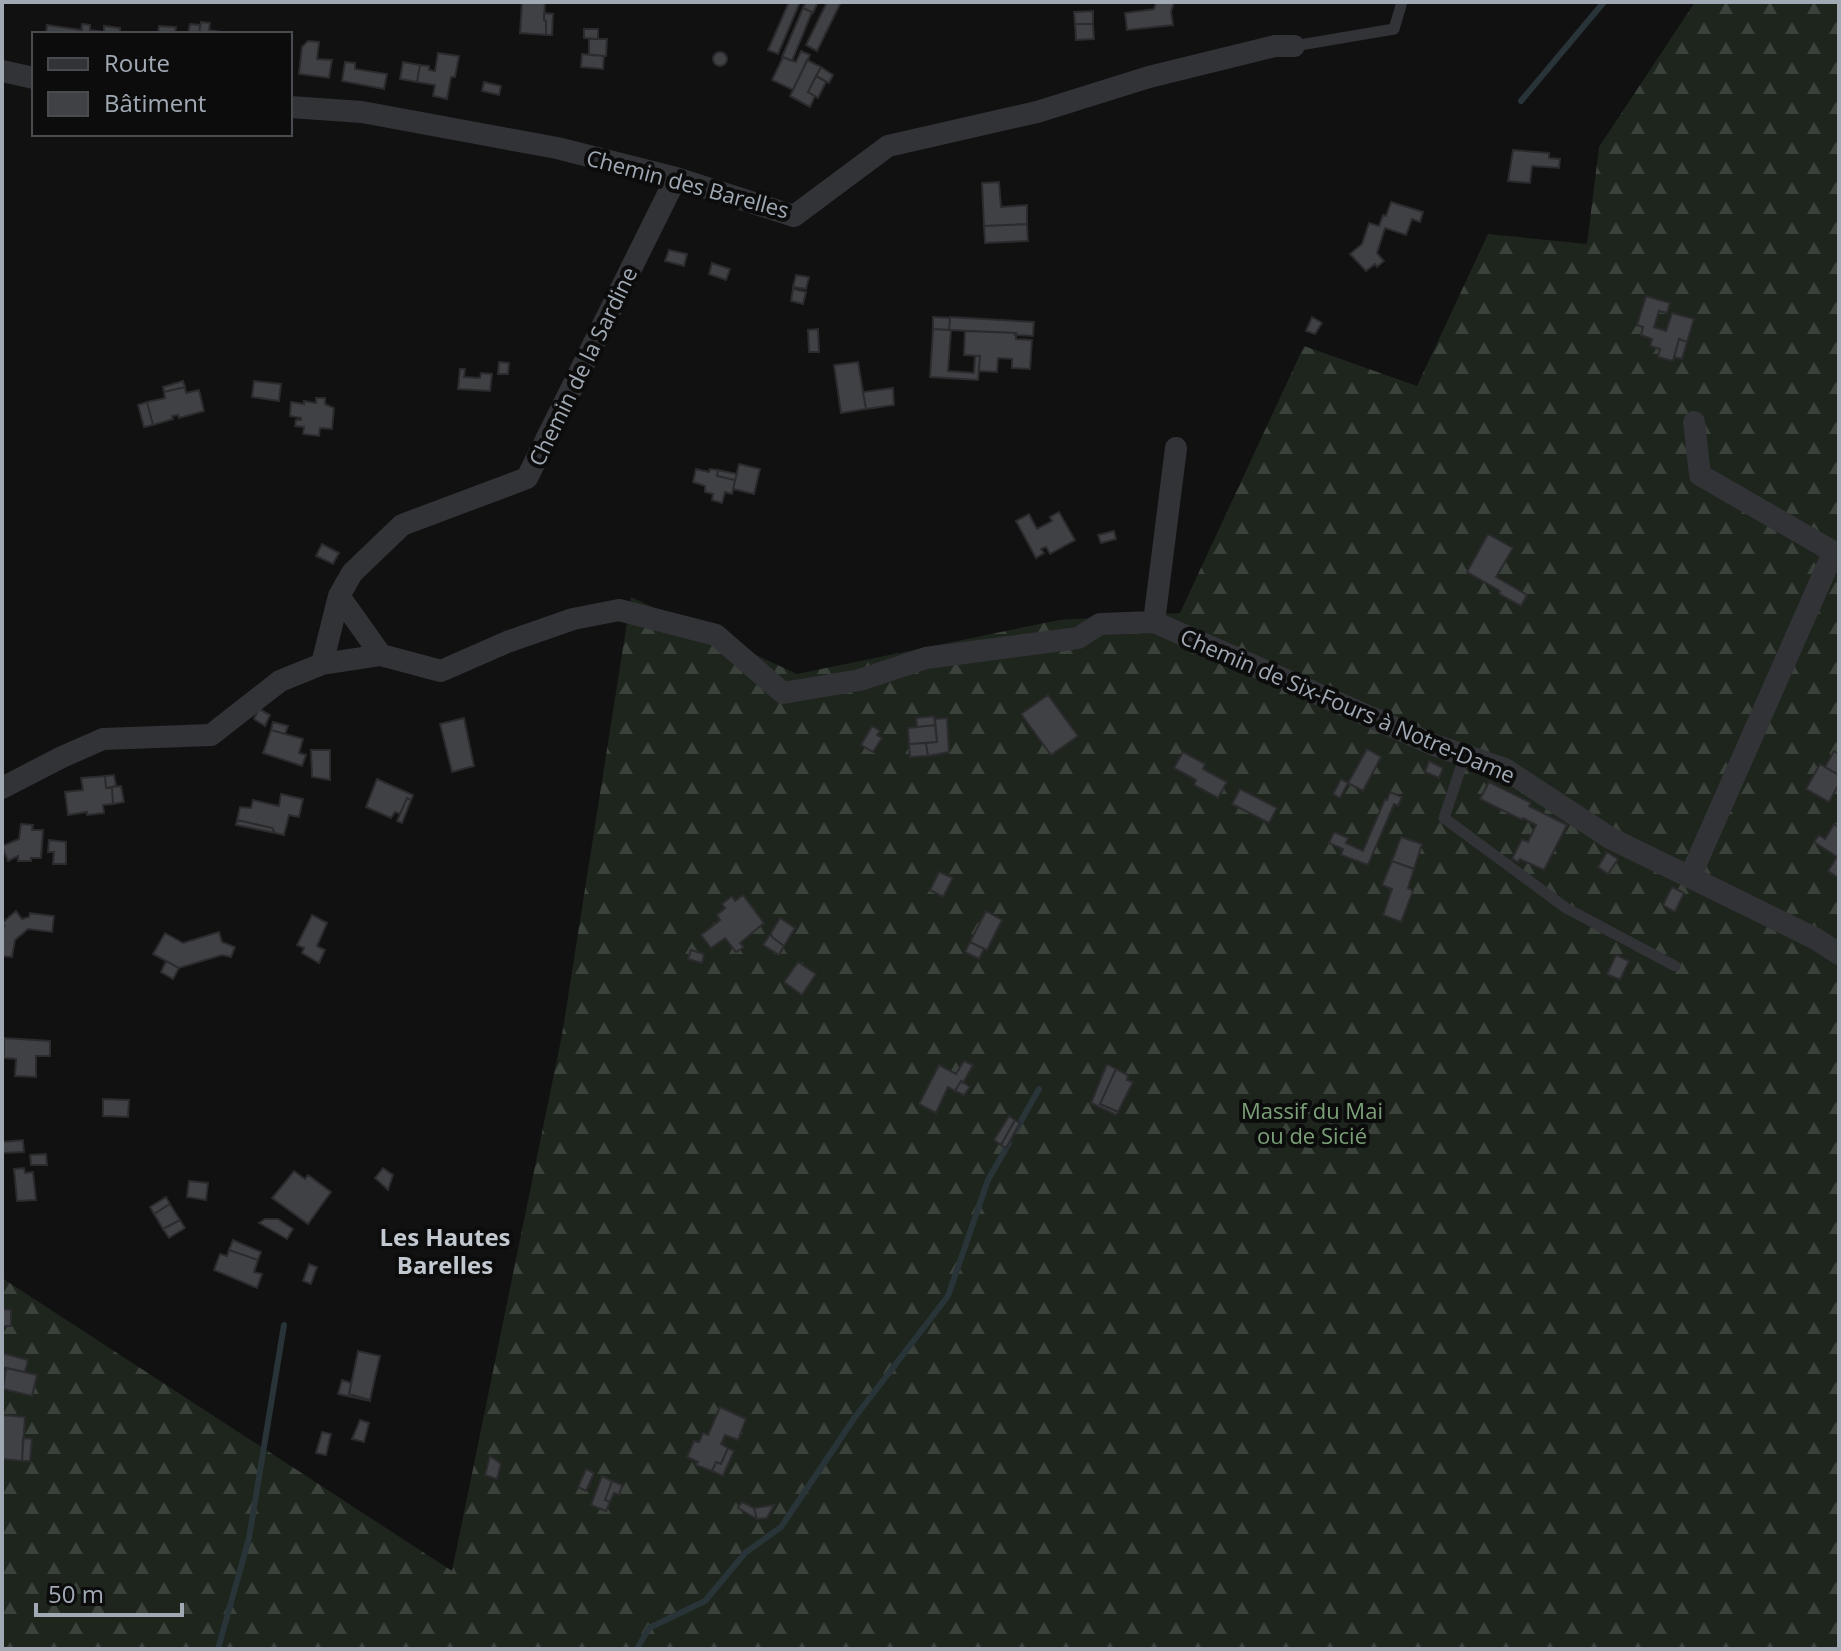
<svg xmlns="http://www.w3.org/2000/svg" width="1841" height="1651" font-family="'Open Sans',sans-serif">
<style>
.forest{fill:url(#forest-firs)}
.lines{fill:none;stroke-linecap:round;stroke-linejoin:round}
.stream{stroke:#293438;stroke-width:6}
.building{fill:#404145;stroke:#2b2b2e;stroke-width:2}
.service{stroke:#323337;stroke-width:11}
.minor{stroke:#323337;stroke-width:22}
.labels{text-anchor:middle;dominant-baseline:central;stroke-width:8;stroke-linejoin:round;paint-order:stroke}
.street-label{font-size:22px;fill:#a1aab4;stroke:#0c0c0d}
.park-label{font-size:22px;fill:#7ba077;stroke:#0c0c0d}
.neighbourhood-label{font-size:24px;font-weight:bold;fill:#c2c8d0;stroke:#0c0c0d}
</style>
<defs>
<pattern id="forest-firs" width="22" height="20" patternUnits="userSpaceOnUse" patternTransform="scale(2)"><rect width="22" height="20" fill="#1d251d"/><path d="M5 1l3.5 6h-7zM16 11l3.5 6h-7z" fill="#3b423b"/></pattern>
</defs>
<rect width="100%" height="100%" fill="#111112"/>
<path class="forest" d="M1695,2H1839V1649H2V1278L452,1571L562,1035L631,597L797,674L1059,620L1180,613L1304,346L1417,386L1488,234L1587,244L1599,147Z"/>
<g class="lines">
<path class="stream" d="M1521,101L1604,2
M1016,1130L1039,1089
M218,1649L249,1538L284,1325
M637,1649L649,1628L705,1601L745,1553L781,1527L855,1417L948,1296L988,1180L1009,1143"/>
</g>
<path class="building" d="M522,2H545L544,20L546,21V35L520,33Z
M789,2H800L778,54L768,50Z
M806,2H818L813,13L803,8Z
M827,2H841L817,51L806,45Z
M1156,2H1174L1171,12L1173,25L1127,30L1125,13L1154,9Z
M803,8L812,12L792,61L782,57Z
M1093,11V24H1075L1074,12Z
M544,13L553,14L552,35H546V21L544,20Z
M201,22L210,23L209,30L233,34H199Z
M82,24L90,25V30L98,31L104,32V26L120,28V34H81Z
M190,24L200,25L199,34H158L159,26L176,27L175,32L188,34Z
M1075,24H1093L1094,39L1076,40Z
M47,25L82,30L81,34H46Z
M584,29H598V39L584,38Z
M589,39H607L606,56L589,55Z
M308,41L319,42L317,59L332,60L329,78L299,74L302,47Z
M801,51L810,55L793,90L772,80L783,57L796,62Z
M713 59a7 7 0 1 1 14 0a7 7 0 1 1-14 0Z
M438,53L459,56L455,77H451L447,99L433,96L435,85L417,82L420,65L429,66V70L435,71Z
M582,54L604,56L603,69L581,67Z
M807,60L821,67L808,92L815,96L810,107L790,96Z
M345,62L355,63V69L387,74L384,89L342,81Z
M403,62L420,65L417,82L400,79Z
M821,67L833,75L829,83L816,76Z
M816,76L826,82L818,98L808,92Z
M484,82L501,86L499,95L482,91Z
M1513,150L1549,153V158L1560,159L1559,168L1532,166L1530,183L1508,181Z
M999,182L1001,207L1027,205V224L984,226L982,183Z
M1391,202L1423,212L1420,222L1412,219L1406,235L1385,228L1377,253L1384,261L1377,267L1375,264L1366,271L1350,254L1362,244L1369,223L1379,226L1383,215L1386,216Z
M1027,224L1028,241L985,243L984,226Z
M669,250L687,254L684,266L665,261Z
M712,263L730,269L726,280L709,274Z
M796,275L809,277L806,289L793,287Z
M793,289L806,292L803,304L791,301Z
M1646,296L1670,303L1667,313L1659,311L1654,327L1666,331L1672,313L1694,319L1687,342L1679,339L1673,361L1658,357L1660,349L1650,346L1652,339L1641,335L1643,327L1637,325Z
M933,317L950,318L949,330L933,329Z
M950,317L1034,322L1033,336L1015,335L1016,333L949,330Z
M1312,317L1322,323L1315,334L1306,331Z
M818,329L819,352H809L808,330Z
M933,329L951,330L948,371L974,373L975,356H980L978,380L930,377Z
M965,331L1016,333V339L1032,340L1030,369L1012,368V359L998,358L997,372L979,371L980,356L964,355Z
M1679,339L1687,342L1682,359L1674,357Z
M499,362L509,363L508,374H498Z
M858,362L866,409L841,413L834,365Z
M460,369H465L464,377L480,378L481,373L492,374L490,391L458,389Z
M183,381L185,387L164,392L163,387Z
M254,381L281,384L279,401L252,397Z
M185,387L186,393L199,390L204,411L179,418L178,415L172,416L173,419L153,425L147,402L165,398L164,392Z
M893,388L894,405L866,409L863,392Z
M316,398H325V404L334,408L332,429L320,428L319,436L303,434L304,427L295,426L296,420H301V418L290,416L291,402L304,404V401L316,403Z
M147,402L153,425L144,427L138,405Z
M739,464L760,469L754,494L733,489Z
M696,469L709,472L710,469L718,470L717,476L735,480L732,494L725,492L722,503L712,500L713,494L705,492V486L693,482Z
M718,470L737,474L735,480L717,476Z
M1059,512L1075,540L1050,554L1046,547L1041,549L1044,553L1036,558L1016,521L1029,514L1037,529L1052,521L1050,517Z
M1114,531L1116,539L1101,543L1098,535Z
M1488,534L1513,548L1496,577L1527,595L1521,606L1499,594L1500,591L1467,572Z
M322,544L339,553L333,564L316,556Z
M1048,695L1078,736L1051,755L1021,714Z
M259,709L270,715L265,726L254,719Z
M934,716L935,725L917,727L916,718Z
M464,718L474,766L452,772L440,724Z
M947,718L949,752L928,756L926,743L937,742L935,719Z
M273,722L288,726L285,734L271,730Z
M935,725L937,742L909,744L908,728Z
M872,726L880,731L877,735L882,738L873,752L861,745Z
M271,730L303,739L299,753L306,755L302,766L263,753Z
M926,743L928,756L910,757L909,744Z
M1367,749L1381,757L1363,791L1348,783Z
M311,750H330V780L312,777Z
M1834,751L1839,754V775L1825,767Z
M1183,752L1205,764L1203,769L1227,782L1218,798L1194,785L1196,780L1174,768Z
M1429,761L1443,768L1439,778L1425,772Z
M1820,764L1839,775V784L1829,802L1806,789Z
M114,775L116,786L106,788L105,776Z
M105,776L106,788L112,787L113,804L103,805L104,813L87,815V812L68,815L65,792L83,790L81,778Z
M377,779L413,795L411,800L407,798L400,814L395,812L391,818L366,807Z
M1341,779L1348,783L1340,798L1333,794Z
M1489,782L1531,803L1529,806L1567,825L1544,870L1520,859L1518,862L1512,859L1522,839L1528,842L1536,825L1523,818L1522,820L1480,799Z
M121,786L124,802L113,804L112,787Z
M1240,789L1277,808L1269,823L1232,804Z
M1390,792L1402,797L1398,806L1394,804L1368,865L1341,855L1343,849L1329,843L1334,832L1348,838L1346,843L1363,851L1385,799L1387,800Z
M281,794L303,799L299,817L289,815L284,835L275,833L272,828L237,820L240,807L251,808L253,800L279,806Z
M407,798L411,800L402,823L397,821Z
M237,820L272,828L275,833L236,825Z
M21,824L33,825L32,830H43L41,858H31V861H18V856L8,861L2,846L19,839Z
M1834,824L1839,827V858L1814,842L1819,835L1825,839Z
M1401,837L1422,844L1414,869L1392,861Z
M49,840L66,842V864H53L54,852H48Z
M1607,852L1618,859L1608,874L1598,867Z
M1837,857L1839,858V878L1828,871Z
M1392,861L1414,869L1408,888L1413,891L1401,922L1383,915L1392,889L1382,885Z
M939,872L953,878L943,897L930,890Z
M1672,887L1684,893L1675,912L1663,905Z
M743,895L764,923L740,943L744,947L736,952L725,938L711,948L701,935L720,920L717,915L725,908L722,904L732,896L735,901Z
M16,911L22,919L29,917L30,913L54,916L52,932L28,929L15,940L12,957L2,956V926H4L2,923Z
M986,911L1002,920L987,950L970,942Z
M312,915L327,923L317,946L325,950L319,963L302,953L304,948L297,945Z
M780,918L795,928L784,946L772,937L771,933Z
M219,932L222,942L235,947L231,957L222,955L179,968L153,954L165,933L183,943Z
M771,933L772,937L784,946L779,955L763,945Z
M970,942L984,949L979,959L965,952Z
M691,950L704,954L702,963L688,959Z
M1616,955L1629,961L1620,980L1607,974Z
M166,961L179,968L173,979L161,972Z
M798,962L816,974L802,995L784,982Z
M4,1038L50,1041V1056H36V1077L15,1076L16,1059L4,1058Z
M964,1061L973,1065L963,1083L961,1081L955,1091L948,1087L936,1113L919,1104L939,1065L956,1074Z
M1107,1064L1116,1069L1100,1104L1118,1112L1116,1115L1091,1103Z
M1116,1069L1128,1075L1127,1080L1133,1082L1118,1112L1100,1104Z
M961,1081L970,1087L964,1095L955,1091Z
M103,1099L129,1100L128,1117L103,1116Z
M1009,1116L1015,1120L1001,1145L994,1140Z
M1015,1120L1020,1123L1006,1148L1001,1145Z
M23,1140L24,1152L2,1153V1142Z
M46,1154L47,1165H31L30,1155Z
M24,1168L25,1173L33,1172L36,1200L17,1201L14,1169Z
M383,1168L393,1175L388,1190L375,1178Z
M294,1171L305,1179L308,1175L331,1192L308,1224L272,1198Z
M189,1181L208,1183L206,1200L187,1197Z
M166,1197L170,1204L154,1214L150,1207Z
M170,1204L180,1220L163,1229L154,1214Z
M265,1219H278L293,1229L287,1239L259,1223Z
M180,1220L185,1228L169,1238L163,1229Z
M233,1240L261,1252L258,1260L229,1250Z
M229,1250L258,1260L254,1272L262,1274L257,1288L214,1270L220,1254L227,1256Z
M309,1264L317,1267L311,1284L303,1281Z
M2,1309L11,1310V1326H3L2,1347Z
M358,1351L380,1356L370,1400L349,1394Z
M2,1353L28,1360L25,1372L2,1367Z
M6,1368L37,1375L32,1396L3,1389Z
M342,1380L351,1383L349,1394L370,1400V1401L338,1394Z
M720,1407L746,1419L738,1440L725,1435L721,1444L728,1448L721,1464L716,1462L712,1471L696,1465L698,1462L687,1457L694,1441L699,1442L703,1433L708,1435Z
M3,1415L25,1417L22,1461L2,1459Z
M360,1420L369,1423L364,1442L352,1439Z
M322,1432L331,1434L326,1455L316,1453Z
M23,1438L32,1439L30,1461H22Z
M728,1448L734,1451L723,1476L712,1471L716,1462L721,1464Z
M490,1456L501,1464L497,1479L485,1475Z
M586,1469L594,1473L586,1491L578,1487Z
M602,1476L612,1481L605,1500L610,1502L606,1511L591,1505Z
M612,1481L622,1485L619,1495L614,1493L610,1502L605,1500Z
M742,1502L754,1508L757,1519L738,1508Z
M774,1505L767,1518L757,1519L754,1508Z"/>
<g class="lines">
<path class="service" d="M1294,46L1394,29L1402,2
M1465,755L1444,818L1566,908L1675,966"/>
<path class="minor" d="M2,71L34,78
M290,107L362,112L557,148L676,178L794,216L888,146L1037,112L1149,77L1275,46H1294
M1694,422L1700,475L1839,555
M339,596L381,655L322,664L339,596L352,573L402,525L527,478L676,178
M1154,622L1176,448
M381,655L441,671L507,642L573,619L619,610L716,635L783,693L860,680L926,658L1078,638L1100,624L1154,622L1434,745L1505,769L1610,838L1816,939L1839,954
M2,788L62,757L103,739L211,735L280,681L322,664
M1690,877L1833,553"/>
</g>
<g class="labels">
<g class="street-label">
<text transform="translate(688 183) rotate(15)">Chemin des Barelles</text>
<text transform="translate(582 366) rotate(-64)">Chemin de la Sardine</text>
<text transform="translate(1348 705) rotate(23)">Chemin de Six-Fours à Notre-Dame</text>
</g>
<g class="park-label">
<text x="1312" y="1110">Massif du Mai<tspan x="1312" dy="25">ou de Sicié</tspan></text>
</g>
<g class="neighbourhood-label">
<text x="445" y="1236">Les Hautes<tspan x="445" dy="28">Barelles</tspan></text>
</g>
</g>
<rect width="1841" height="1651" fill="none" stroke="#a1aab4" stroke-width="8"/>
<rect x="32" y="32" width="260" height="104" fill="#0c0c0d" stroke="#484b50" stroke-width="2"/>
<rect x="48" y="58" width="40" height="12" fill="#323337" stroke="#484b50" stroke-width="2"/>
<text x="104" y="72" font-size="24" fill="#a1aab4">Route</text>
<rect x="48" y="92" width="40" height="24" fill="#404145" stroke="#484b50" stroke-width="2"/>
<text x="104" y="112" font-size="24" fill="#a1aab4">Bâtiment</text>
<path d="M36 1603v12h146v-12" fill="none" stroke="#a1aab4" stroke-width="4"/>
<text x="48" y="1603" font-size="24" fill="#a1aab4" stroke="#0c0c0d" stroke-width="6" paint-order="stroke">50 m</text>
</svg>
